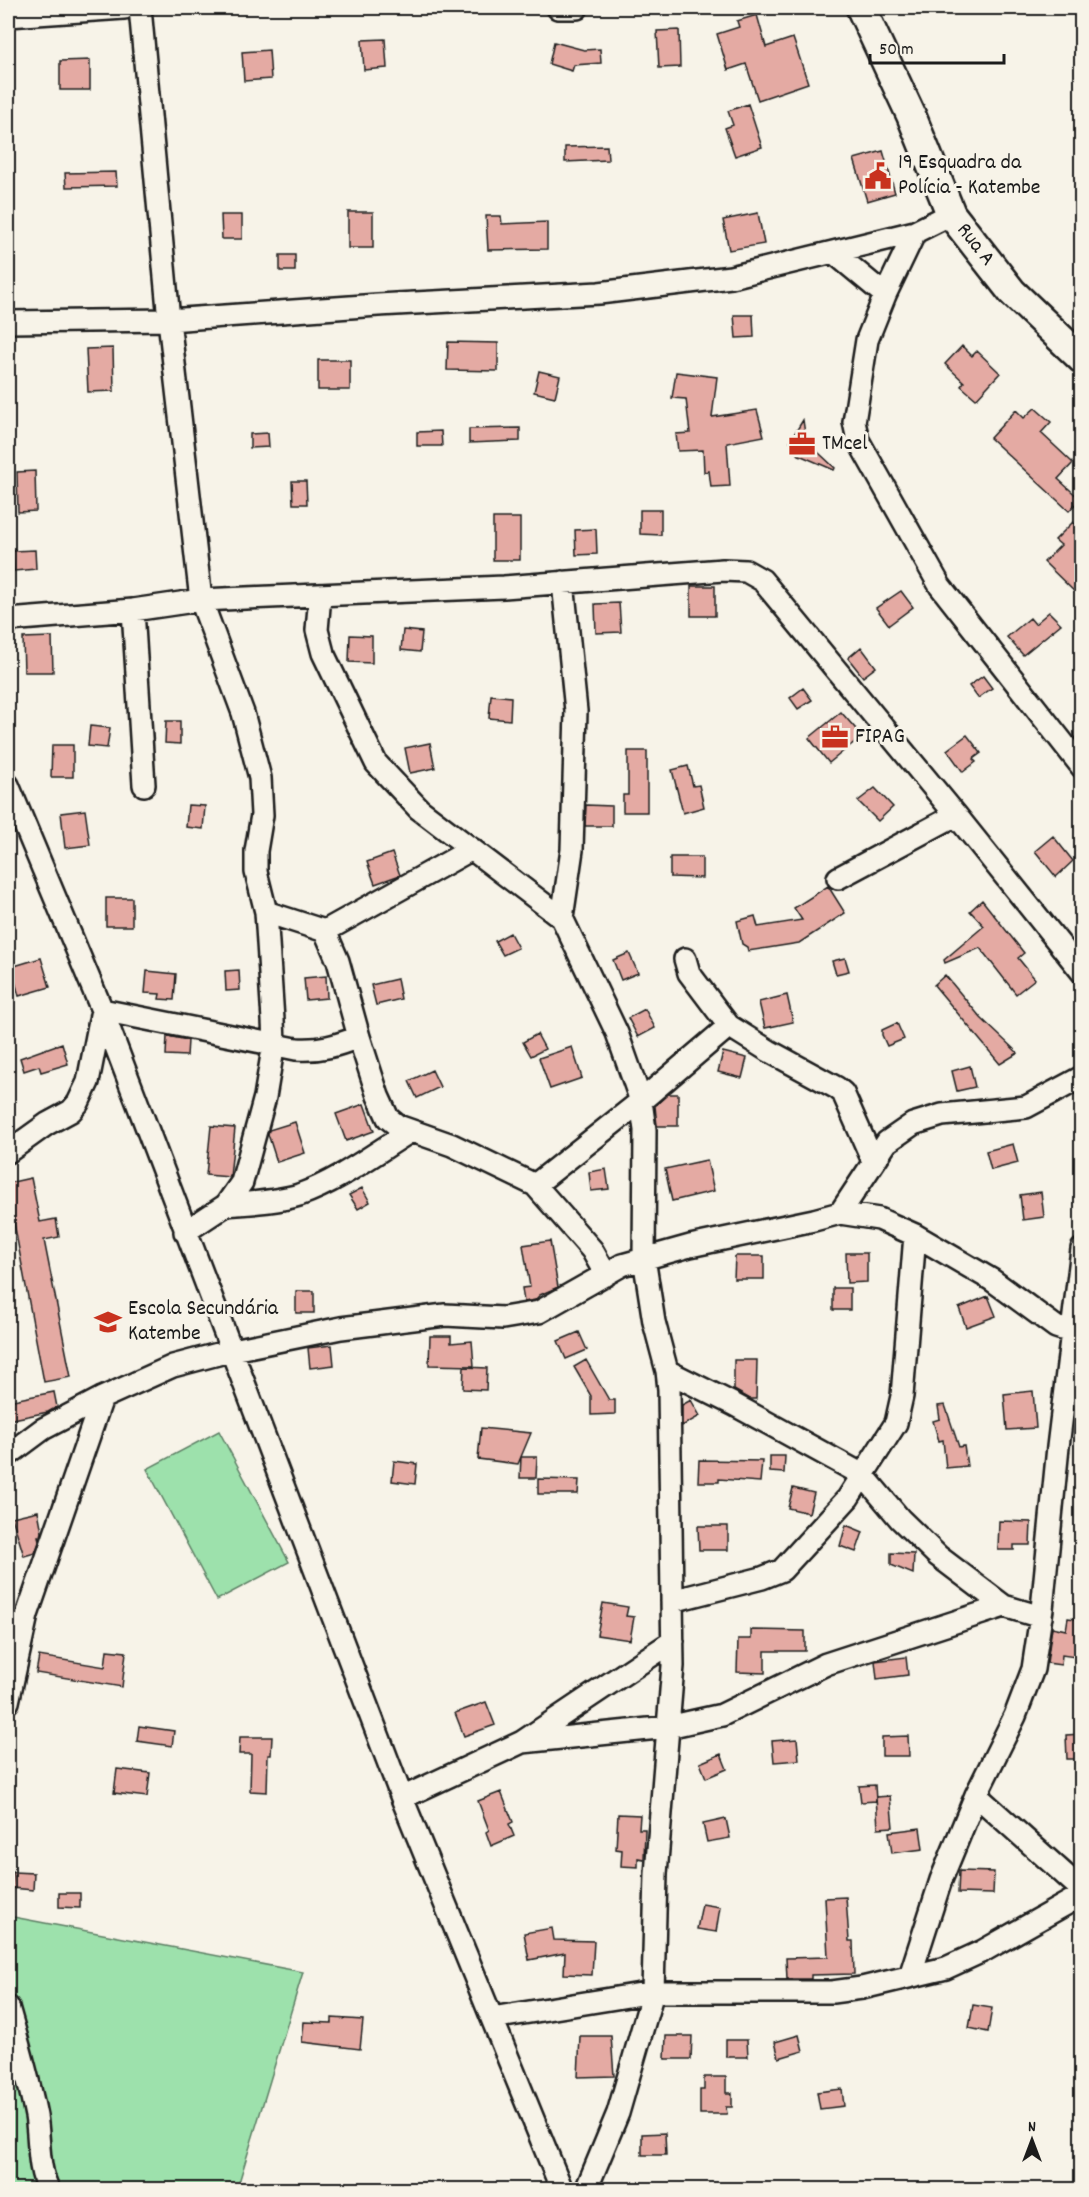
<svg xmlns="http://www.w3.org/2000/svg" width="1089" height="2197" font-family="Dekko,sans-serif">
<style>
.green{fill:#9de1ac;stroke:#5c7e64;stroke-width:1.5}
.building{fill:#e4aaa3;stroke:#1c1c1c;stroke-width:1.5}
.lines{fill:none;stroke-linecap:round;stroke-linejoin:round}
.street-casing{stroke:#1c1c1c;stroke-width:26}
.secondary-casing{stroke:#1c1c1c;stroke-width:33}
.street{stroke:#f7f3e8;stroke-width:21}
.secondary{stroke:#f7f3e8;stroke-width:28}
.labels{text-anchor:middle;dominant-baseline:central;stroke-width:6;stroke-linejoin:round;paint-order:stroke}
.poi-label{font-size:22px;fill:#1c1c1c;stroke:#f7f3e8;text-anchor:start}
.street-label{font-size:22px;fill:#1c1c1c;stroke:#f7f3e8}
</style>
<rect width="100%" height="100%" fill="#f7f3e8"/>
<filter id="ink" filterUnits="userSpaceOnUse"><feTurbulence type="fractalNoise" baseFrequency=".0167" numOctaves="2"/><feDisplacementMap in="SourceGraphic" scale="12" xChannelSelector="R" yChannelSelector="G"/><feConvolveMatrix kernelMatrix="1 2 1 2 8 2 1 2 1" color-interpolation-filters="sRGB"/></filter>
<g filter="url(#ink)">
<path class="green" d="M219,1431L289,1562L217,1600L147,1469Z
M8,1916L303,1972L237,2189H8Z"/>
<path class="building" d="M757,15L766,47L793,38L808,83L758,100L746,64L728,70L717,34L739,27L737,21Z
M679,30L680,67L659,68L657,31Z
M385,39L387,68L364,70L362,40Z
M554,42L584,50L600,49L601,63L574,65L572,71L549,64Z
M269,50L271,79L244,81L242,52Z
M90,60V90H60V61Z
M748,104L762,147L735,156L725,128L733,125L728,111Z
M607,146L608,160L565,162V147Z
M883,151L895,193L867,201L854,159Z
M116,172L117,186L66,187L65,173Z
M348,212H373V248H348Z
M758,213L764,244L729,250L723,220Z
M221,215H242V239H222Z
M486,216H501L502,224L547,222V249L488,250Z
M280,255H295V271H280Z
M734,315H753L754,337L736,338Z
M448,342L498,343V371L447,370Z
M962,346L972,356L977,351L1000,373L976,399L961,386L964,382L945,364Z
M113,348L114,391L88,392L86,349Z
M318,360H350V390H318Z
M539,371L560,376L555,397L534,392Z
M676,372L717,377L712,417L757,410L764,436L727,443L730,486L711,487L709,471L704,472L703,450L678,451L676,434L690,433L686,399L672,398Z
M1035,408L1051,422L1041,433L1073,463L1058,479L1080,499L1069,511L990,438L1016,410L1024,418Z
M803,420L806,441L835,468L834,470L797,454L798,447L790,441Z
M520,428V441L469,443V429Z
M441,431L442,446H417V432Z
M268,433L269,447L250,448V434Z
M35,471L36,511L18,512L17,472Z
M292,481H306L307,504H293Z
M640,510H661V535L640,534Z
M493,518H520V560H493Z
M1073,522L1082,531V599L1044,562L1061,545L1055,540Z
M596,529L597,554L576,555L575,530Z
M35,550L36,569L14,571L13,551Z
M691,586H715V616H691Z
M901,591L913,607L889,625L876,608Z
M619,603L621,632L596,633L595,604Z
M1049,612L1061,624L1023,655L1007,637L1030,618L1035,624Z
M403,630L422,632L420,652L401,650Z
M350,635L372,636V663L349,662Z
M52,637L53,672H24L23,638Z
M861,647L876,667L863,677L848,658Z
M983,676L992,688L978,698L969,686Z
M803,688L812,700L798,709L790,698Z
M491,695L511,697L510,720L489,718Z
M841,712L862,736L829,763L809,738Z
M166,721H180V744L165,743Z
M90,726L110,728L107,748L88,746Z
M967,735L981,753L973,759L976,762L963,772L947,750Z
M430,743L435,768L410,773L405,748Z
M52,745H73V777H51Z
M628,751H647V812H623V795H628Z
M688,766L693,786L699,785L704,807L683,813L672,770Z
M875,788L893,807L878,821L858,801Z
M188,805L205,806L203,829L186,827Z
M586,805L612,806V826H585Z
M85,810L90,845L65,848L61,813Z
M1053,836L1073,861L1056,877L1035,851Z
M392,853L400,875L375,884L367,862Z
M670,857H702V878L670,877Z
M828,886L845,913L799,943L748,951L747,947L742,944L737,921L755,916L758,927L802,920L794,908Z
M106,898H132V926H106Z
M982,900L1024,953L1018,958L1035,979L1016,994L980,948L945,963L944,960L984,926L970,911Z
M510,933L518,948L503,955L495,941Z
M629,953L638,973L621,980L613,960Z
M41,958L50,987L19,996L11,967Z
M845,958L849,971L836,974L832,961Z
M239,970L240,990L226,991L225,971Z
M147,971L176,974L174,1000L159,999L160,994L145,993Z
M945,975L981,1018L1018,1053L1000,1064L934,985Z
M326,976L327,998L306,1000L304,978Z
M397,979L401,999L376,1005L371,985Z
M787,995L793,1022L765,1028L759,1002Z
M645,1009L655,1028L638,1037L628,1018Z
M897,1023L904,1039L887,1046L882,1035V1030Z
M537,1034L545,1049L531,1056L523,1042Z
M167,1036L188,1040L187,1056L166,1055Z
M62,1043L68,1064L41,1072L39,1066L24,1071L20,1058Z
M572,1047L582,1078L550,1089L539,1058Z
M723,1052L747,1058L742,1078L718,1072Z
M970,1066L975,1087L957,1091L952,1071Z
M432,1070L440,1087L417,1098L409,1081Z
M668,1094H678V1126H657L655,1106Z
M364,1104L374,1131L346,1141L336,1114Z
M295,1122L305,1153L277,1162L268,1134L269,1130Z
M211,1126L235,1128L230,1177L206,1175Z
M1013,1144L1018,1163L991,1170L986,1151Z
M707,1160L714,1191L672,1201L665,1169Z
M606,1169L609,1189L591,1191L589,1172Z
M31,1178L40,1222L56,1219L59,1237L44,1240L71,1377L44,1382L11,1207H8V1183Z
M362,1188L370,1202L358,1209L349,1195Z
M1041,1192L1044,1217L1023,1220L1020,1195Z
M550,1241L558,1287L540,1295L535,1300L524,1302L522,1288L530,1287L523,1245Z
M846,1253H867V1282L847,1283Z
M735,1256H764V1279H734Z
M833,1288H850V1310H833Z
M296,1291H314V1313H296Z
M988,1296L996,1316L966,1327L959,1308Z
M579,1332L587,1350L566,1359L558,1341Z
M430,1336H451V1343L472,1341L474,1366L429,1365Z
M332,1345L334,1365L310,1368L308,1348Z
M586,1360L609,1400H615V1414L591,1415V1396L574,1367Z
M734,1360H757L756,1399H750L734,1390Z
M464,1367L487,1368L486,1390L463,1389Z
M1033,1391L1036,1428L1007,1430L1004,1394Z
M54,1392L57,1407L48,1412L8,1420V1401Z
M691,1400L700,1416L682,1426V1405Z
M945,1405L959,1447L964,1446L967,1466L946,1468L943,1440L939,1441L933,1421L940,1419L938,1406Z
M481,1428L531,1433L518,1464L478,1459Z
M770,1456H785L784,1473L770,1472Z
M521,1457H537L536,1478H520Z
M699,1460L762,1461L760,1482L719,1479V1482H698Z
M394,1461L417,1464L415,1484L392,1481Z
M538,1479L579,1480L578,1494H538Z
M793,1488L814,1493L809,1513L788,1508Z
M38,1511L42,1532L41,1536H38L39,1542L35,1553L24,1556L12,1517Z
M999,1521L1031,1522L1030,1545H1014V1550H998Z
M846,1525L863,1532L856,1552L840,1546Z
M698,1526H728V1550H699Z
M891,1553L914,1554L913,1574L891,1565Z
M603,1603L628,1607L626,1616L634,1617L630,1640L597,1635Z
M1068,1618L1082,1620V1658L1062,1655L1061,1665L1047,1663L1052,1627L1066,1630Z
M751,1630L805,1631V1651H765V1673L737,1672L738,1639H751Z
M107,1650L126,1652L122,1687L36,1673L39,1656L105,1667Z
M906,1657L908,1675L877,1679L875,1661Z
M486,1702L495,1725L464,1736L455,1713Z
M139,1726L174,1731L172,1746L137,1741Z
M1082,1734V1759H1067L1066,1735Z
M908,1736L909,1756H882V1737Z
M240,1737H272L271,1755H268L267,1792L250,1791L251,1754H239Z
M797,1739L799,1760L774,1762L772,1741Z
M721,1754L727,1769L706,1778L700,1763Z
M117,1769L150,1773L147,1797L114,1793Z
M875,1785L876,1801L861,1802L859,1786Z
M501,1792L513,1822L509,1824L514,1836L491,1846L486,1832L489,1830L478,1801Z
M890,1796L893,1827L878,1828L876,1797Z
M618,1814L640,1815L639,1829H645L644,1859L638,1858V1867L621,1866L622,1850L616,1849Z
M726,1819L730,1838L707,1842L703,1824Z
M920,1828L923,1849L892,1853L889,1832Z
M959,1871L994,1872L993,1894L958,1893Z
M13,1872L34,1873L33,1890L12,1888Z
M59,1893H80V1908L59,1907Z
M846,1897L849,1941H853L854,1974L811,1975V1979H787L786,1958L828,1957L825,1898Z
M702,1904L720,1907L716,1932L697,1929Z
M552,1928L554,1940L594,1941L592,1975L564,1974L565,1953L529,1960L524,1933Z
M973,2005L992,2008L988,2032L969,2028Z
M332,2018L363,2020L360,2049L302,2042L304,2022L332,2023Z
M799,2035L803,2051L779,2058L775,2042Z
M580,2036H611L614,2076L578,2077Z
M666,2036H692L691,2059H665Z
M726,2040H747L748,2057H726Z
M704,2077H726V2093H732V2107H726L727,2114H700V2090H704Z
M842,2089L844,2106L820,2109L817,2092Z
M665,2133L666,2155H642V2134Z"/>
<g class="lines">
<defs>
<path id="street" d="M140,8L169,320L201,600L243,713L260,778L262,815L256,851V872L266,912L273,1020L274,1043L265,1097L242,1182L226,1205L185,1232
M558,8H577
M8,16L124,8
M915,232L885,295L867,340L854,422L858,440L940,586L1082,767
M833,252L885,295
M8,322L169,320L378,305L599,293L731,277L915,232L951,214
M320,595L317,630L323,653L376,763L419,809L562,918L617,1033L641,1101L645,1130L644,1258L654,1322L667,1371L669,1389L673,1666L656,1874L653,1992L618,2113L586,2190
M133,610L144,785
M8,620L133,610L201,600L504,587L723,570L746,571L762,580L956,815L1082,972
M8,785L102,1010L402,1798L562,2190
M838,878L956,815
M266,912L325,931L472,849
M562,918L572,850L576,711L563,582
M325,931L338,961L359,1037L378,1096L388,1118L398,1126L452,1145L535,1185L592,1250L606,1275
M685,959L689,973L729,1026L769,1051L837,1088L843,1093L873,1161
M8,1152L47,1124L71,1111L78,1103L88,1082L102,1010L296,1049C320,1051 338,1045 359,1037
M535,1185L641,1101L729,1026
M226,1205C250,1203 276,1202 299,1195C339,1181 375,1153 411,1131
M840,1213L887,1142L913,1124L942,1115L1026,1107L1082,1077
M667,1371L733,1404L863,1475L900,1519L938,1556L1004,1606L1041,1617
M8,1455L43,1429L102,1398L173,1366L233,1350L341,1328L445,1315L503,1318L539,1312L622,1265L690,1246L814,1220L840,1213L879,1219L915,1235L992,1280L1056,1327L1071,1332
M672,1601L762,1578L782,1570L848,1498L896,1423L902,1396L915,1235
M8,1702L27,1615L102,1398
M522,1742L668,1727L722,1715L826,1664L1004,1606
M976,1795L1082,1890
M402,1798L522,1742L673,1641
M910,1976L941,1880L976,1795L1015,1716L1033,1669L1042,1609L1058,1447L1082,1249
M8,2007C18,2042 29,2080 36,2116C40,2139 37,2169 49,2190
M492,2018L653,1992H832L862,1988L946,1968L983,1951L1082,1895"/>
<path id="secondary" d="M861,8L911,115L951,214L1012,292L1082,359"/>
</defs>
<use href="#street" class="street-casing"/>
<use href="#secondary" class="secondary-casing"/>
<use href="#street" class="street"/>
<use href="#secondary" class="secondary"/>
</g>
</g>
<defs>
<symbol id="civic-bare" viewBox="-9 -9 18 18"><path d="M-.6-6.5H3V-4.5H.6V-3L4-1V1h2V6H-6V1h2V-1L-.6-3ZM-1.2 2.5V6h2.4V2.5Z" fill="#c8321e" stroke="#f7f3e8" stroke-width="2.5" paint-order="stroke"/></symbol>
<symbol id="office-bare" viewBox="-9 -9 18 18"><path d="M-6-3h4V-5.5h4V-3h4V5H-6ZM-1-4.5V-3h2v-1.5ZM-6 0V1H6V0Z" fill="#c8321e" stroke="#f7f3e8" stroke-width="2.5" paint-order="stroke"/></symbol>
<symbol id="school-bare" viewBox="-9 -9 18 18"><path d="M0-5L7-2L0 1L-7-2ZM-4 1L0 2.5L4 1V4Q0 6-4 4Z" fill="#c8321e" stroke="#f7f3e8" stroke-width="2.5" paint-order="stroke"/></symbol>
</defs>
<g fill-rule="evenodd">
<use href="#civic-bare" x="859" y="157" width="38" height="38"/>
<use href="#office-bare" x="783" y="425" width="38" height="38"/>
<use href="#office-bare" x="816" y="718" width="38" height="38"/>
<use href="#school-bare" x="89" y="1303" width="38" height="38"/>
</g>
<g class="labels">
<g class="poi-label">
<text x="898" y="163">19 Esquadra da<tspan x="898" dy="25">Polícia - Katembe</tspan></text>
<text x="822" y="444">TMcel</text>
<text x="855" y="737">FIPAG</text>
<text x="128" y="1309">Escola Secundária<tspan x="128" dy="25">Katembe</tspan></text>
</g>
<g class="street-label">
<text transform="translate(975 245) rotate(52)">Rua A</text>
</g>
</g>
<rect width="1089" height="2197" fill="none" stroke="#f7f3e8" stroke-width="30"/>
<rect x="15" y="15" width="1059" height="2167" fill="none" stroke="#1c1c1c" stroke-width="2" filter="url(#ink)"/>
<g transform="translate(1032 2140)" stroke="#f7f3e8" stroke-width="4.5" paint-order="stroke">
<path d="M0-4.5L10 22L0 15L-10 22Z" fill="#1c1c1c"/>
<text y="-9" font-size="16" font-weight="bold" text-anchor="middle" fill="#1c1c1c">N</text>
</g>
<path d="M870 54v9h134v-9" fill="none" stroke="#1c1c1c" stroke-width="3"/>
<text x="879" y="54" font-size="18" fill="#1c1c1c" stroke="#f7f3e8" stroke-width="4.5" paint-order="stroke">50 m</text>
</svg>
